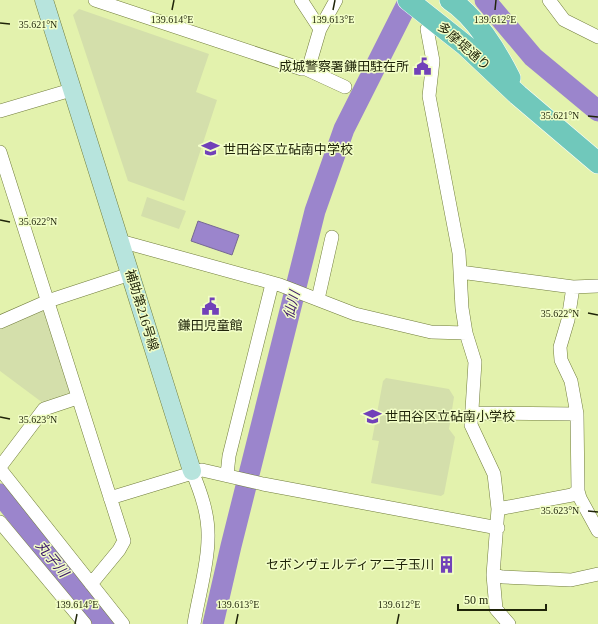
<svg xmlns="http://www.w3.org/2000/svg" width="598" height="624" font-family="'Times New Roman','Noto Sans JP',serif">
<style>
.green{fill:#d4dfab}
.water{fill:#9b85cc;stroke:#766892}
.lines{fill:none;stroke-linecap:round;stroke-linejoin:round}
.river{stroke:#9b85cc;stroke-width:21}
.street-casing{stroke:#717d3c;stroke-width:14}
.secondary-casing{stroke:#717d3c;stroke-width:19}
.primary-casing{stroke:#fff;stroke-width:22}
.street{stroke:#fff;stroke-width:13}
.secondary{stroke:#b7e4dd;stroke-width:18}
.primary{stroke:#70c8bb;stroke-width:21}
.ticks{fill:none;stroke:#1f2409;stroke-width:1.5}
.labels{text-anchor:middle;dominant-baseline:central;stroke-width:3;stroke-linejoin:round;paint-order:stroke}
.street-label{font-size:13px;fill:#1f2409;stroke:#f2fec7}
.poi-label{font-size:13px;fill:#1f2409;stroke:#f2fec7;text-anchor:end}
.water-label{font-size:14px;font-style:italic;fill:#3b166a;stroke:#f2fec7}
.ticks-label{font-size:10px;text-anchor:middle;fill:#1f2409;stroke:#f2fec7;stroke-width:3;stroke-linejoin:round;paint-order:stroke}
</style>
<rect width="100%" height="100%" fill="#e3f2ad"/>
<path class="green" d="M79,9L209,54L196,92L217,100L184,201L128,181L73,15Z
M147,197L186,211L179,229L141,216Z
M44,309L70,393L43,403L0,371V329Z
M386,378L449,389L454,397L449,429L455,437L444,494L441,496L371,483L379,441L372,440L383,381Z"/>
<path class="water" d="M198,221L239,235L232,255L191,241Z"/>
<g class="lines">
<path class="river" d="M485,0L533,57L598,111
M0,494L104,624
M213,624L231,546L315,211L344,129L409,0"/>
<defs>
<path id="street" d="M95,0L302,69H306L345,87
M301,0L320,29
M549,0L564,20L598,37
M432,19L427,29L433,61L429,96L459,253L462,308L466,333L475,362L471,425L494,474L498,509L493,575L496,609L509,624
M306,69L310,63L320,29L336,0
M0,111L71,90
M0,152L124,541L119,550L91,584
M120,241L280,285L355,314L431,332L466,333
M460,272L573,287L598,286
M573,287L568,320L560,347L561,360L571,381L577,414L578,491L580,498L598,531
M318,299L332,237
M0,322L48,301L130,274
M471,413L577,414
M0,467L44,409L77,398
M0,469L123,624
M192,471C201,493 209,515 208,539C208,565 198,598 194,624
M227,475L229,456L272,284
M110,498L202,470L263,484L498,528
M498,509L572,495L578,491
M0,522L85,624
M493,575L503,577L571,580L598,574"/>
<path id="secondary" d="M44,0L192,471"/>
<path id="primary" d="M408,0L466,46L518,95L598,163
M450,0C475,16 497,52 510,78"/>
</defs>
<use href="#street" class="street-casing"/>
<use href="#secondary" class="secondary-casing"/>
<use href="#primary" class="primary-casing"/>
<use href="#street" class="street"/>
<use href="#secondary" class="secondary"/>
<use href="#primary" class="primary"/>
</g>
<path class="ticks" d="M172,10L174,0M333,10L335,0M495,10L496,0M0,23L10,24M588,116L598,117M0,220L10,222M588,313L598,315M0,417L10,419M588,511L598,512M75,624L77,614M236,624L238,614M397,624L399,614"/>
<defs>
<symbol id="civic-bare" viewBox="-9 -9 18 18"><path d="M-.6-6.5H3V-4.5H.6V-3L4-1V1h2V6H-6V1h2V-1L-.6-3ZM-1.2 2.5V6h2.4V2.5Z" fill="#7141b9" stroke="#f2fec7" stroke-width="2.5" paint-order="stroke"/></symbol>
<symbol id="school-bare" viewBox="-9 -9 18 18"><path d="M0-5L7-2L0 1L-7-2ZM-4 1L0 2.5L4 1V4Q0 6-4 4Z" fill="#7141b9" stroke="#f2fec7" stroke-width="2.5" paint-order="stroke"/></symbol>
<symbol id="building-bare" viewBox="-9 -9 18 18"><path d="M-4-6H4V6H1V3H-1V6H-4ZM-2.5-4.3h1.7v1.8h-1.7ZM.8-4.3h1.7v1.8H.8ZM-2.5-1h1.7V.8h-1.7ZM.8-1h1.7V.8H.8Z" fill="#7141b9" stroke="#f2fec7" stroke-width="2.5" paint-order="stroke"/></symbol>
</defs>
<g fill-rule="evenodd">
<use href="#civic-bare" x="410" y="54" width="25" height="25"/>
<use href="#school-bare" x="198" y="136" width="25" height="25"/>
<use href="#civic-bare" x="198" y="294" width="25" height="25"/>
<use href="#school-bare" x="360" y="404" width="25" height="25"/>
<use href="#building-bare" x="434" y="552" width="25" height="25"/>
</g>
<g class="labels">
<g class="street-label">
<text transform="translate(464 46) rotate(41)">多摩堤通り</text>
<text transform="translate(142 310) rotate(73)">補助第216号線</text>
</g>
<g class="poi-label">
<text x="409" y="66">成城警察署鎌田駐在所</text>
<text x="223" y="149" text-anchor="start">世田谷区立砧南中学校</text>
<text x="210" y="325" text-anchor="middle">鎌田児童館</text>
<text x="385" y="416" text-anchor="start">世田谷区立砧南小学校</text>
<text x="434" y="564">セボンヴェルディア二子玉川</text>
</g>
<g class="water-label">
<text transform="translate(292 305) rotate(-76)">仙川</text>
<text transform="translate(52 559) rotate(51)">丸子川</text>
</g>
</g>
<g class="ticks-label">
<text x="172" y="23">139.614°E</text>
<text x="333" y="23">139.613°E</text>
<text x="495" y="23">139.612°E</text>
<text x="38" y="28">35.621°N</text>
<text x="560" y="119">35.621°N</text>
<text x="38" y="225">35.622°N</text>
<text x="560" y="317">35.622°N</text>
<text x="38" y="423">35.623°N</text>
<text x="560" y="514">35.623°N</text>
<text x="77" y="608">139.614°E</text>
<text x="238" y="608">139.613°E</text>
<text x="399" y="608">139.612°E</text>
</g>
<path d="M458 604v6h88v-6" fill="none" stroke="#1f2409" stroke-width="2"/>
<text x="464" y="604" font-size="12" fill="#1f2409" stroke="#f2fec7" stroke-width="3" paint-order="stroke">50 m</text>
</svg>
